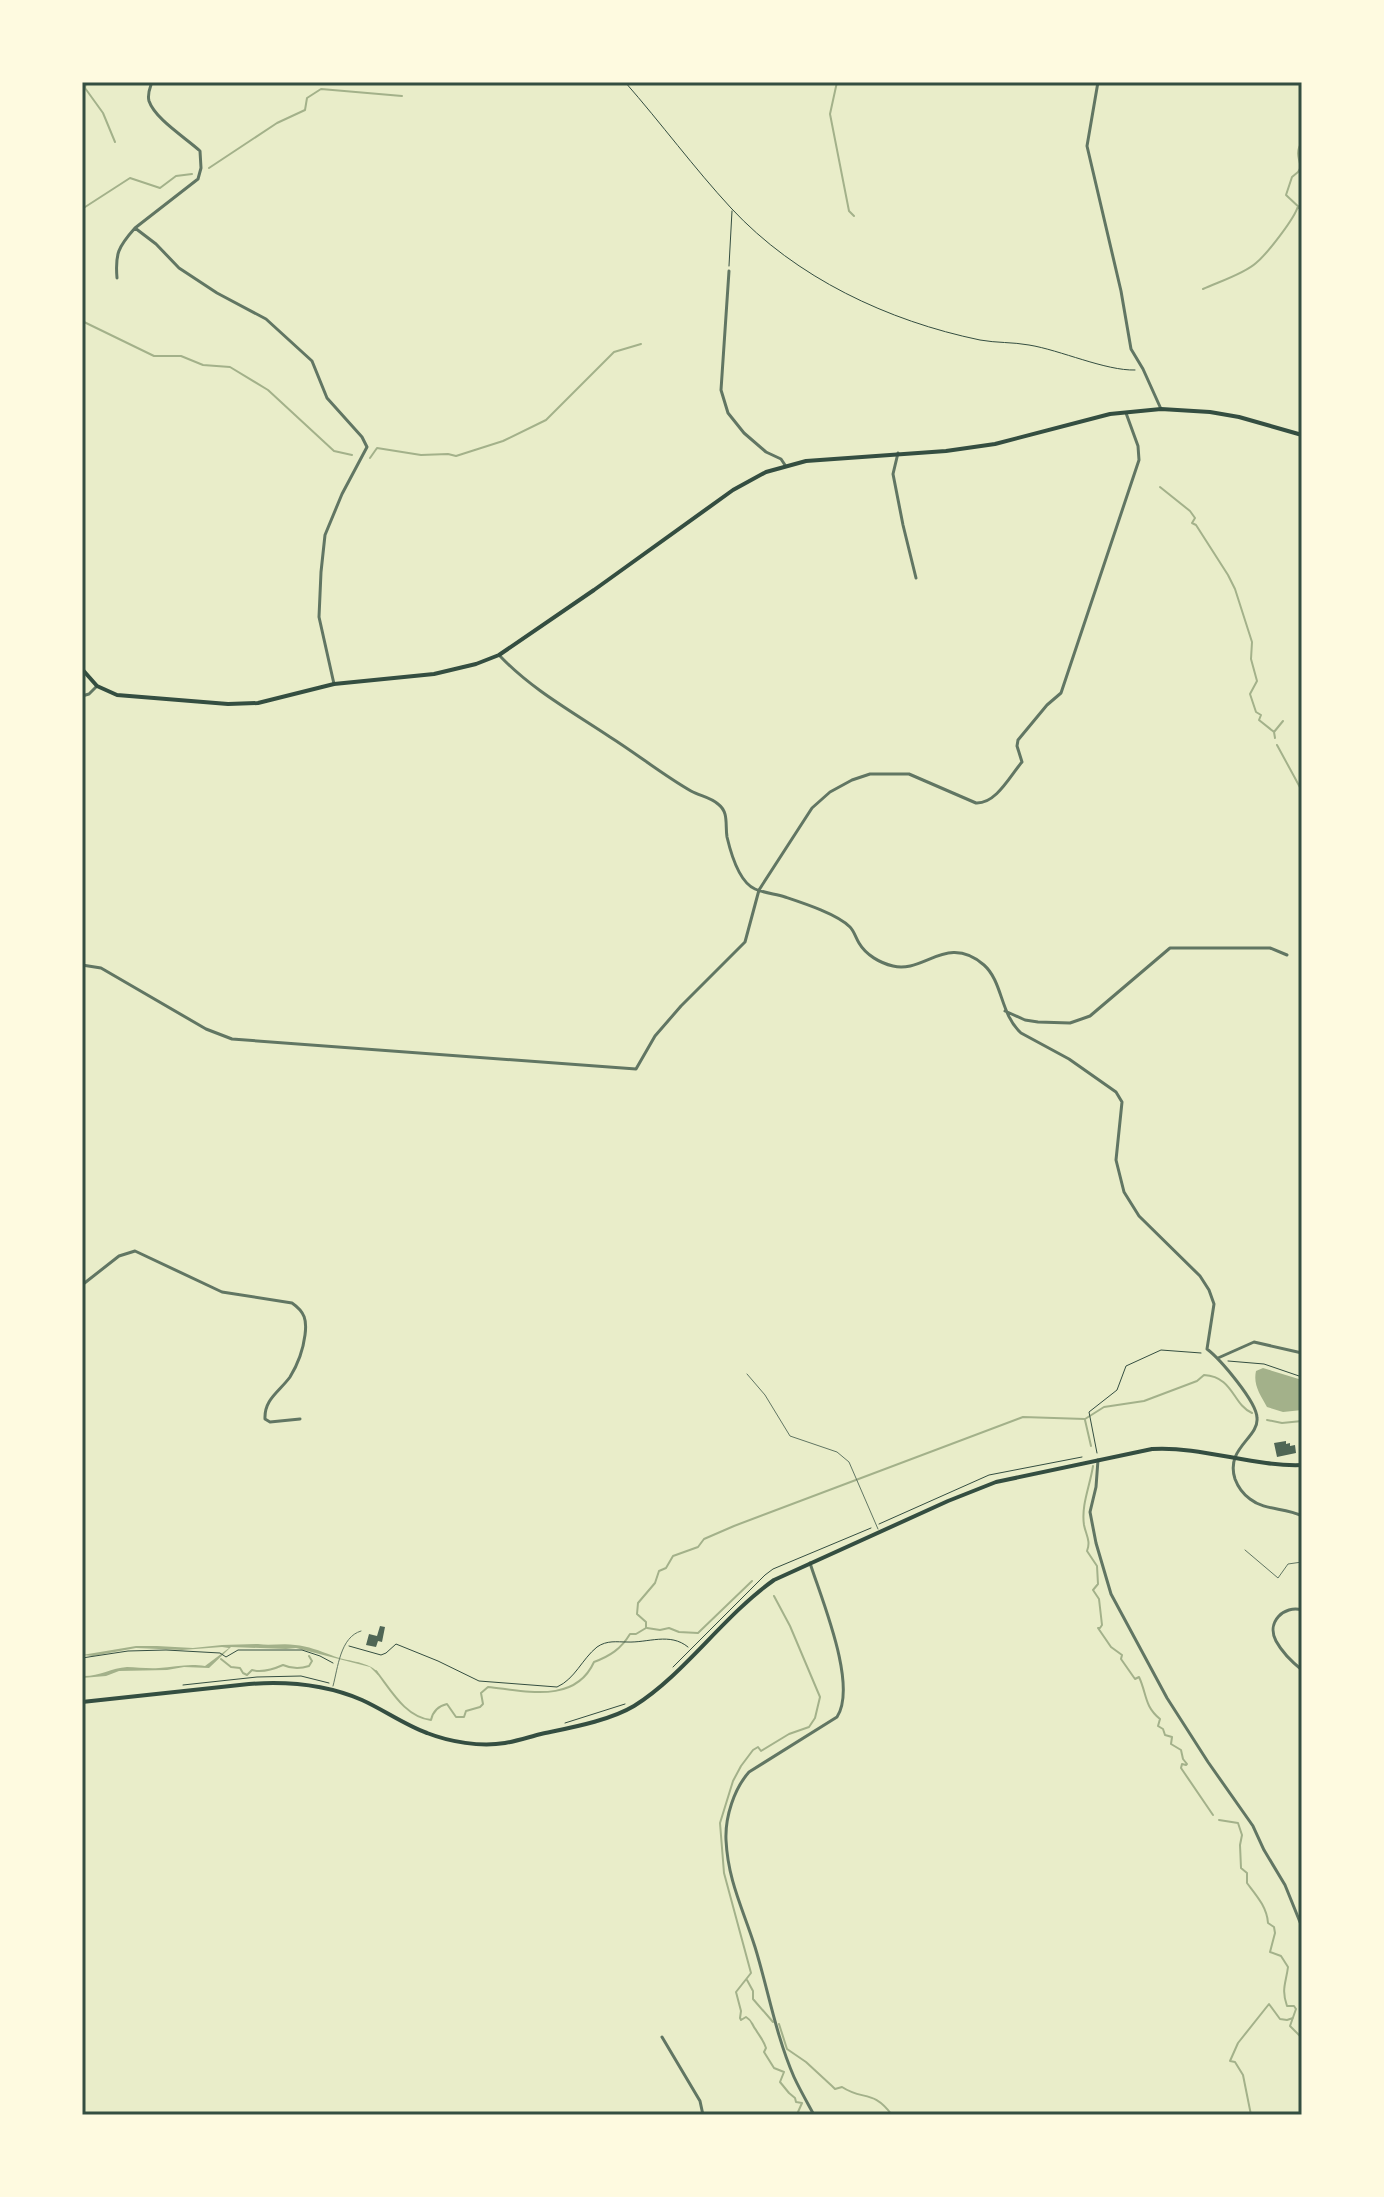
<svg xmlns="http://www.w3.org/2000/svg" width="1384" height="2197" font-family="'Open Sans',sans-serif">
<style>
.water{fill:#a3b18a}
.lines{fill:none;stroke-linecap:round;stroke-linejoin:round}
.stream{stroke:#a3b18a;stroke-width:2}
.building{fill:#4f6655}
.path{stroke:#344e41;stroke-width:1}
.service{stroke:#617663;stroke-width:1}
.minor{stroke:#617663;stroke-width:3}
.secondary{stroke:#344e41;stroke-width:4}
.primary{stroke:#344e41;stroke-width:4}
.neatline{fill:none;stroke:#344e41;stroke-width:3}
</style>
<rect width="100%" height="100%" fill="#e9edc9"/>
<path class="water" d="M1263,1368L1302,1380V1410L1283,1412L1267,1407C1260,1394 1253,1385 1256,1371Z
M258,1644C270,1646 283,1643 295,1645C308,1646 320,1651 331,1655C347,1662 365,1660 378,1672V1675L370,1667L296,1648L286,1649L231,1647L209,1668L184,1667L167,1670L119,1671L106,1676L82,1678V1676C98,1677 111,1668 127,1667C137,1667 148,1669 159,1668C175,1667 188,1663 205,1666L229,1648L222,1647L182,1650L136,1648L93,1656L82,1655L136,1646H157L193,1648L222,1645Z"/>
<g class="lines">
<path class="stream" d="M86,82L85,88L103,113L115,142
M837,82L830,114L849,211L854,216
M1302,142C1296,150 1298,157 1301,167L1298,172L1292,177L1286,195L1302,210
M209,168L277,123L305,110L307,98L321,89L402,96
M82,209L130,178L160,188L176,176L192,174
M1203,289C1218,282 1244,274 1256,263C1267,254 1295,218 1298,206
M82,321L154,356H181L203,365L230,367L268,390L334,451L352,455
M370,458L377,448L421,455L448,454L456,456L503,441L546,420L614,352L641,344
M1160,487L1190,511L1195,518L1192,523L1196,525L1228,575L1235,589L1252,642L1251,659L1257,681L1250,694L1256,712L1261,715L1259,720L1274,732L1275,738
M1274,732L1283,721
M1277,745L1302,791
M1085,1420L1091,1446
M1267,1420L1282,1423L1302,1421
M1093,1466C1090,1486 1081,1505 1084,1525C1086,1535 1091,1541 1087,1551L1097,1566L1098,1584L1093,1590L1099,1599L1102,1625L1100,1628H1098L1111,1647L1122,1655L1121,1659L1135,1679L1139,1677C1147,1694 1144,1706 1160,1719L1158,1726L1163,1729L1165,1735L1172,1737L1171,1744L1181,1750L1183,1759L1187,1764L1186,1765L1182,1764L1181,1768L1213,1815
M774,1596L790,1626L820,1697L815,1718L809,1727L789,1734L761,1751L758,1747L753,1750L741,1766L733,1781L720,1823L724,1873L751,1973L736,1992L741,2011L740,2018L741,2020L746,2017C753,2021 751,2024 756,2030C760,2037 763,2039 766,2048L764,2052L774,2068L784,2072L780,2082L789,2093L795,2098L796,2102L802,2103L798,2112L800,2115
M647,1628L660,1630L669,1628L679,1632L698,1633L752,1581
M221,1659L231,1667L240,1668L243,1673L247,1675L252,1670C262,1673 274,1669 283,1665C292,1669 300,1669 309,1666L312,1661L309,1656
M376,1671C391,1690 405,1717 431,1720C433,1711 438,1706 447,1704L456,1717H464L466,1711L480,1707L483,1704L481,1693L488,1687C526,1691 575,1704 594,1662C610,1656 621,1649 630,1634H636L646,1628V1622L637,1614L638,1603L655,1583L659,1571L666,1568L673,1556L698,1547L704,1539L734,1526L1023,1417L1085,1419L1104,1407L1144,1401L1197,1381L1204,1375C1234,1377 1232,1404 1252,1413
M1219,1820L1238,1823L1242,1835L1240,1845L1241,1868L1247,1873V1883C1256,1895 1267,1907 1268,1923L1274,1927L1275,1933L1270,1952L1281,1956L1288,1967C1286,1983 1281,1989 1287,2006H1294L1296,2009L1290,2026L1302,2038
M747,1980L753,1991V1999L773,2022
M779,2024L787,2049L806,2062L832,2086L835,2089L842,2087C863,2101 873,2089 892,2115
M1251,2115L1243,2075L1235,2062L1230,2061L1238,2043L1269,2004L1280,2019L1287,2020L1293,2018"/>
</g>
<path class="building" d="M1286,1441V1444L1290,1443V1446L1295,1445L1296,1453L1277,1457L1274,1443Z
M380,1626L385,1627L382,1642L378,1641L376,1647L366,1645L369,1634L377,1636Z"/>
<g class="lines">
<path class="path" d="M625,82C661,123 694,168 731,208C796,278 888,321 980,340C996,343 1013,342 1029,345C1060,350 1106,371 1135,370
M729,266L732,211
M1228,1361L1264,1364L1302,1377
M1097,1453L1089,1412L1117,1390L1126,1366L1161,1350L1201,1353
M879,1524L989,1475L1082,1457
M349,1646L381,1655L386,1653L396,1644L438,1661L479,1681L557,1687C575,1679 582,1659 597,1647C607,1640 617,1642 627,1642C648,1643 670,1632 688,1647
M82,1658L128,1651L166,1650L220,1653L226,1657L238,1650H302L320,1656L333,1663
M673,1667L765,1575L773,1569L871,1528
M183,1685L257,1677L301,1676L329,1683
M565,1723L625,1704"/>
<path class="service" d="M747,1374L765,1395L790,1436L837,1452L849,1462L878,1529
M1245,1550L1278,1578L1288,1564L1302,1562
M333,1686C338,1668 340,1637 361,1631"/>
<path class="minor" d="M1098,82L1087,146L1121,291L1131,349L1143,369L1161,409
M135,228L198,179L201,168L200,151C186,138 155,119 149,101C147,94 150,88 152,82
M729,271L721,390L728,413L744,433L766,452L781,459L785,465
M117,278C115,254 118,247 135,228L156,244L179,268L217,293L266,319L312,361L327,398L362,437L367,447L342,494L325,535L321,572L319,617L334,684
M898,453L893,474L903,525L916,578
M499,655C531,689 571,711 610,737C637,754 663,775 691,791C700,796 710,797 718,804C729,812 725,825 727,837C731,854 739,882 755,889C764,893 775,894 785,897C803,903 837,914 850,927C854,931 856,938 859,943C866,955 880,963 893,966C923,974 947,933 984,965C1003,982 1000,1014 1021,1033L1069,1059L1116,1092L1122,1102L1116,1160L1124,1192L1139,1216L1200,1276L1209,1290L1214,1304L1207,1349C1220,1359 1257,1402 1257,1418C1259,1438 1225,1448 1235,1479C1238,1487 1243,1494 1250,1499C1265,1511 1285,1507 1302,1516
M82,696L89,694L97,686
M82,965L101,968L206,1029L232,1039L636,1069L655,1036L681,1006L745,942L759,890L812,808L830,792L852,780L870,774H909L976,803C996,804 1010,776 1022,762L1017,746L1018,740L1047,705L1061,693L1139,460L1138,446L1126,413
M1005,1011L1025,1020L1038,1022L1070,1023L1090,1016L1170,948H1270L1287,955
M82,1285L119,1256L135,1251L222,1292L292,1303C305,1312 307,1320 305,1335C303,1351 298,1364 290,1377C280,1391 264,1399 265,1419L270,1422L300,1419
M1218,1358L1254,1342L1302,1353
M1098,1460L1096,1487L1090,1512L1096,1543L1111,1594L1167,1698L1208,1762L1253,1826L1264,1850L1285,1885L1302,1927
M810,1563C821,1598 858,1685 837,1717L749,1772C734,1789 725,1817 726,1840C728,1881 743,1909 755,1947C768,1989 776,2036 794,2077C800,2090 807,2102 814,2115
M1302,1610C1284,1605 1266,1622 1276,1641C1282,1652 1292,1662 1302,1670
M662,2037L700,2101L703,2115"/>
<path class="secondary" d="M82,1702L249,1684C288,1681 325,1684 362,1700C384,1710 405,1725 427,1733C450,1742 480,1747 505,1743C517,1741 529,1737 541,1734C569,1728 609,1721 634,1706C685,1674 723,1616 774,1580L948,1501L996,1482L1152,1449C1203,1446 1253,1467 1302,1465"/>
<path class="primary" d="M82,669L97,686L117,695L228,704L258,703L334,684L434,674L476,664L499,655L594,590L733,490L766,472L806,461L946,451L995,444L1110,414L1161,409L1210,412L1239,417L1302,435"/>
</g>
<rect width="1384" height="2197" fill="none" stroke="#fefae0" stroke-width="168"/>
<rect x="84" y="84" width="1216" height="2029" class="neatline"/>
</svg>
